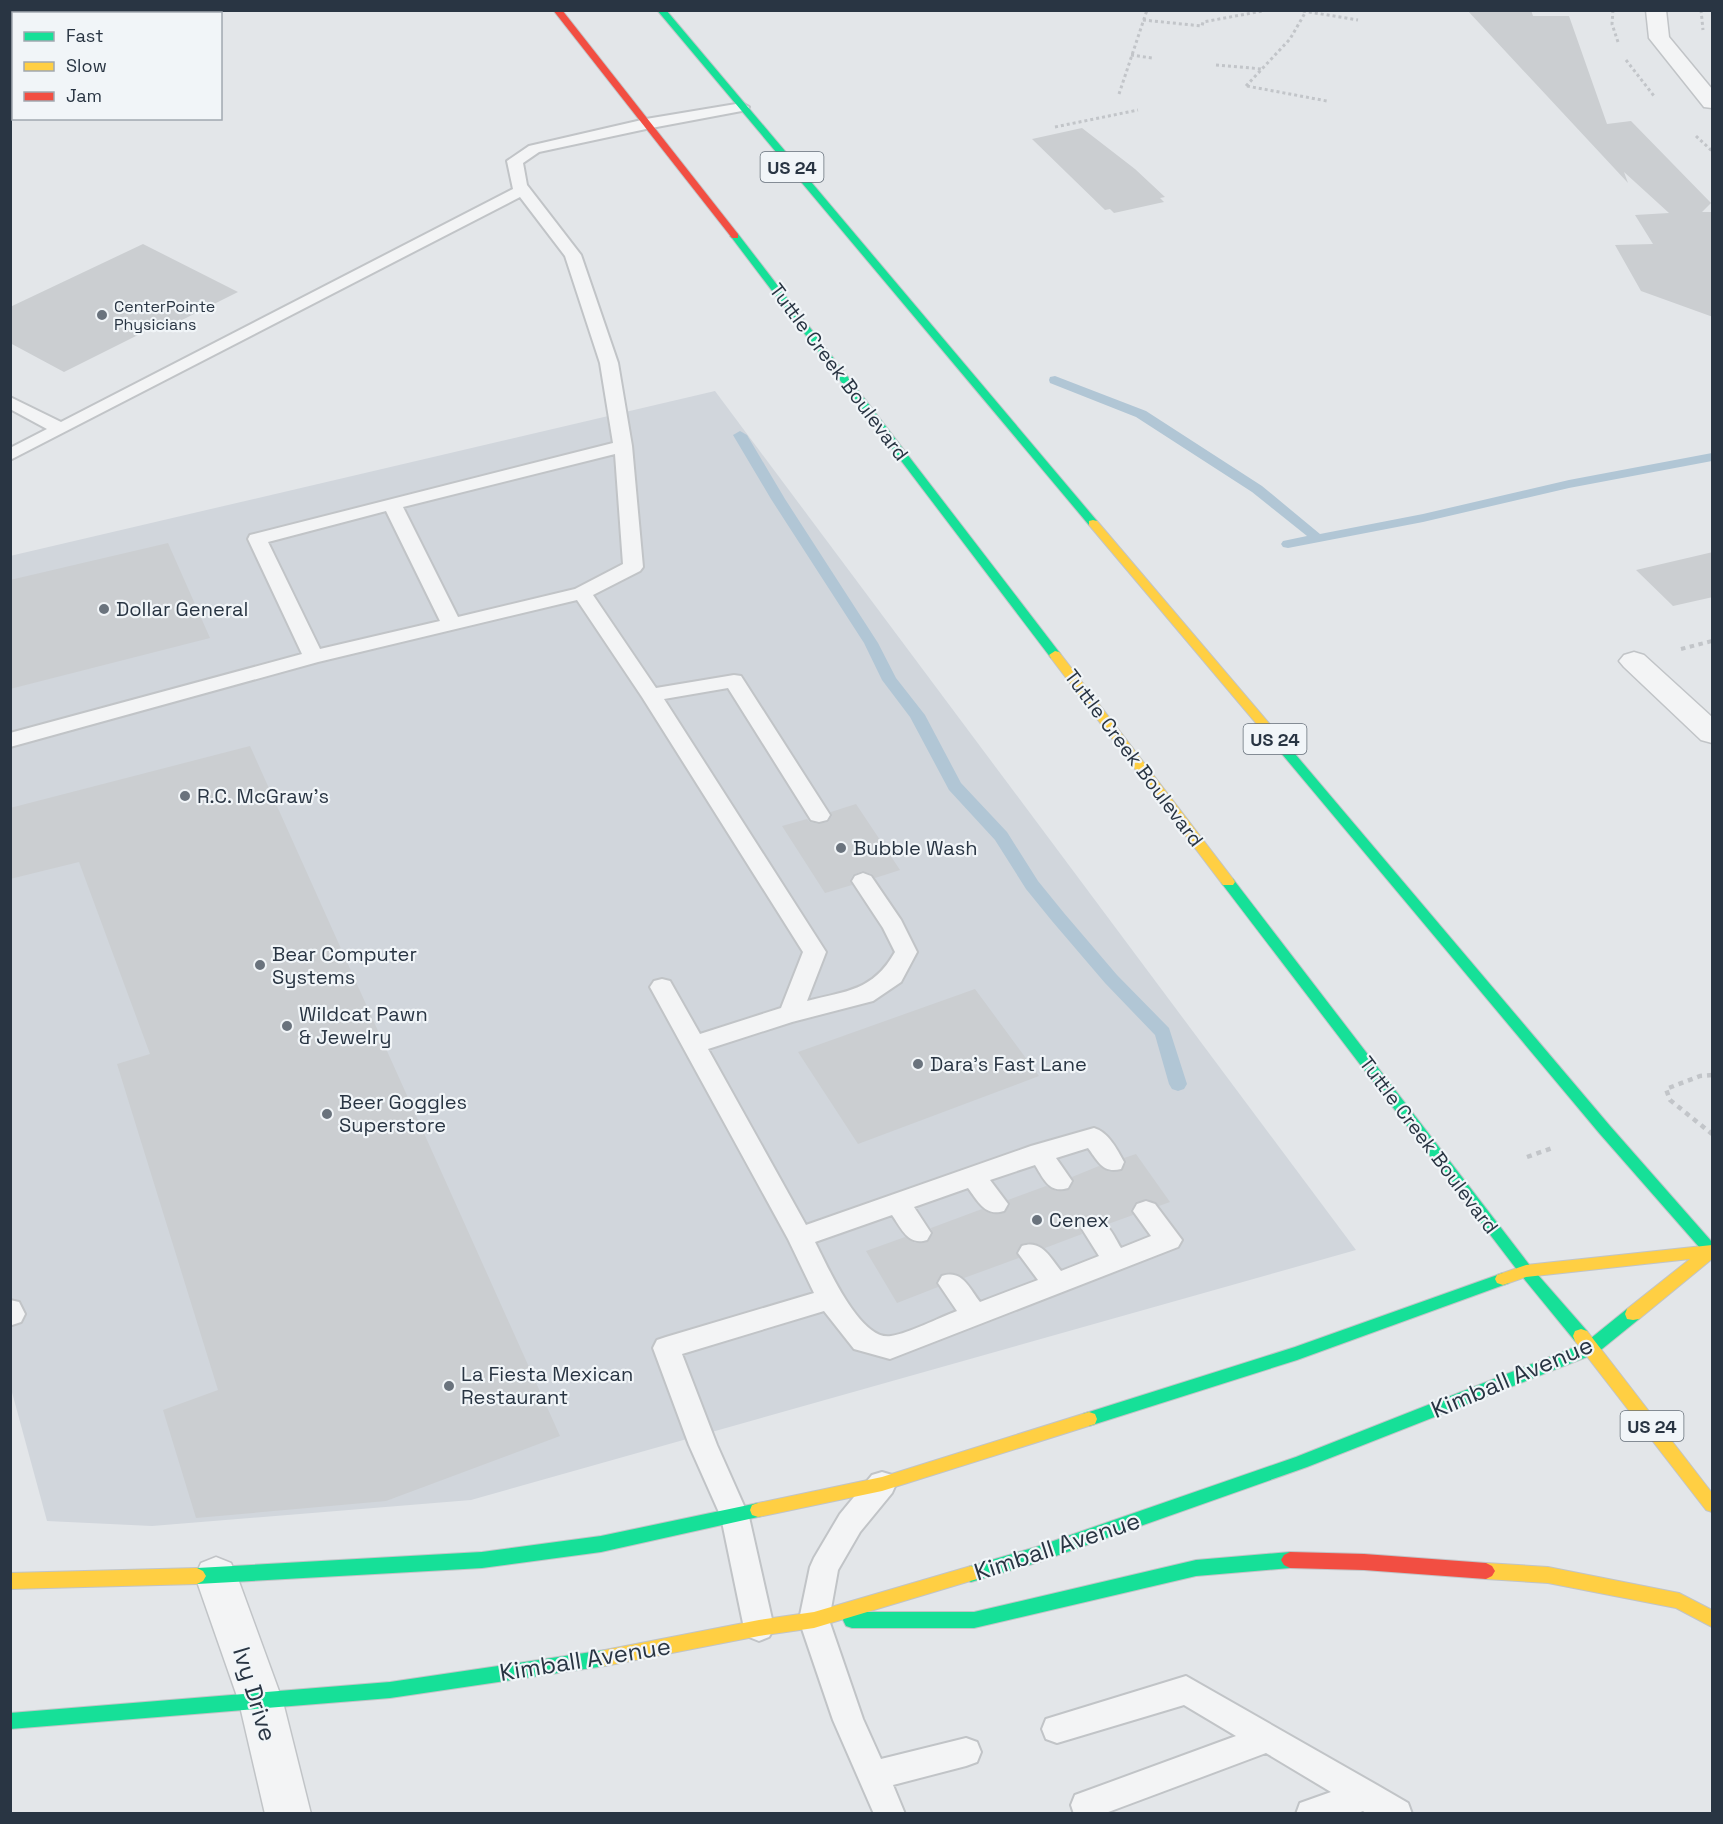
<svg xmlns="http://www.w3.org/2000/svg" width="1723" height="1824" font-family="'Space Grotesk',sans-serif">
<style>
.built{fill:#d1d6dc}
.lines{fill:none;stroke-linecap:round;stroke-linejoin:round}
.stream{fill:#b1c6d5;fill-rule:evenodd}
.building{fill:#cbced1}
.lane-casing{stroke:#c1c4c7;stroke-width:4}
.street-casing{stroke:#c1c4c7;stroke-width:3}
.fast-casing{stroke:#c1c4c7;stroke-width:2}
.slow-casing{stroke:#c1c4c7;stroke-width:2}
.jam-casing{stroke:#c1c4c7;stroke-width:2}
.path-far2{stroke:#c2c5c9;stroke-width:3;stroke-dasharray:3 3;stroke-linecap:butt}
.path-far1{stroke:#c2c5c9;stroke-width:4;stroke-dasharray:4.5 4.5;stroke-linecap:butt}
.path{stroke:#c2c5c9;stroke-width:4.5;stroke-dasharray:5 5;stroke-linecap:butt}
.lane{fill:#f3f4f5;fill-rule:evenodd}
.street{fill:#f3f4f5;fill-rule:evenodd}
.fast{fill:#16e098;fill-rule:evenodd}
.slow{fill:#ffcf43;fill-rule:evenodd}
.jam{fill:#f24e42;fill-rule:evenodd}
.poi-dot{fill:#6a737d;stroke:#f1f5f8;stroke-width:2}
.labels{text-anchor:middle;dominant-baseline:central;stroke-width:4.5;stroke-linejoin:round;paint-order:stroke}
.far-poi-label{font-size:16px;fill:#293543;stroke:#f1f5f8;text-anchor:start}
.shield{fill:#f1f5f8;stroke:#656f79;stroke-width:1.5}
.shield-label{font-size:18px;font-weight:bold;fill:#293543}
.street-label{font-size:20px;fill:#293543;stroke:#f1f5f8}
.poi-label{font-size:20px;fill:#293543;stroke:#f1f5f8;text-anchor:start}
.near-street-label{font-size:24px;fill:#293543;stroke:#f1f5f8}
</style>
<rect width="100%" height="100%" fill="#e3e6e9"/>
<path class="built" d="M715,391L1356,1250L471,1500L152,1526L47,1521L10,1385V556Z"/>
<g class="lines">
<path class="stream" d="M1055,376L1146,411L1262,486L1320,534L1423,514L1569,480L1712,453V461L1569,488L1423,522L1288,548L1283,547L1281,544L1283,541L1307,536L1252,492L1136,417L1050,383L1049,380L1050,377Z
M740,431L747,435L785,499L878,643L896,678L925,715L961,783L1007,832L1038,881L1064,913L1117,975L1169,1028L1187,1084L1184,1089L1178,1091L1172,1089L1169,1084L1155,1035L1105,983L1052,921L1026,889L995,840L949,790L910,717L882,680L864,643L771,499L733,435Z"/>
</g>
<path class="building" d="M1467,10H1531L1533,16H1569L1607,124L1631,121L1711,203L1702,212H1713V317L1641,291L1615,245L1653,244L1635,215L1669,213L1624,172L1628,183Z
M1082,128L1135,169L1165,197L1160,198L1164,202L1114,213L1110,209L1105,210L1032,139Z
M143,244L238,292L170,326L162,323L64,372L10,343V307Z
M168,543L210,638L10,689V580Z
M1713,552V597L1673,606L1636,570Z
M250,746L560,1436L386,1501L196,1518L163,1410L218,1390L117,1064L150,1054L79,862L10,879V808Z
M856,804L900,870L875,878L872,874L862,871L853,875L850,880L852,885L825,893L782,826L807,819L810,822L818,824L828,822L832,816L831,812Z
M975,989L1039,1076L858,1144L798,1052Z
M1136,1154L1170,1202L1159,1206L1147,1199L1136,1202L1131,1210L1133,1215L1108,1224L1099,1219L1086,1220L1080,1228L1082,1234L1045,1248L1035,1243L1022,1244L1016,1252L1019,1258L964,1278L955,1273L942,1274L936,1282L938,1287L897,1303L866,1251L905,1237L915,1243L927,1242L933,1234L931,1228L982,1209L992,1214L1004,1213L1010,1205L1008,1200L1046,1186L1056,1191L1068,1190L1074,1182L1072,1177L1099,1166L1109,1172L1121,1171L1126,1163L1124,1158Z"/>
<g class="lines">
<defs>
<path id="lane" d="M742,103L749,107L747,110L646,129L539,152L523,163L527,185L581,255L618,363L632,446L643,567L640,571L593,595L656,688L734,675L741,676L830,815L827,820L819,822L811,820L728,688L664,699L826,952L807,1001C846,991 873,991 895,952L883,928L852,881L855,876L863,873L871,876L901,920L917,952L901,982L873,1001L792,1022L708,1049L806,1225L1031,1146L1094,1128C1108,1132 1117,1149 1124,1162L1121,1169C1103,1174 1098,1161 1088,1148L1056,1158L1072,1181L1068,1188C1049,1194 1044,1179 1035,1165L990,1180L1008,1204L1004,1211C985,1217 978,1201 968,1188L914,1207L931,1233L927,1240C908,1246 902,1229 892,1215L815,1242C827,1265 860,1342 891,1336C910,1333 938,1318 957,1311L938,1283L942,1276C962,1269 969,1288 980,1302L1038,1280L1018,1253L1022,1246C1041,1239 1050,1257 1061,1271L1099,1256L1082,1229L1086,1222C1106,1215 1112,1233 1121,1248L1151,1236L1133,1211L1137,1204L1146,1201L1155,1204L1182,1240L1178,1247L890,1359L854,1349L824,1311L682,1354L717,1445L749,1517L774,1628L769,1637L759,1641L749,1637L744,1628L721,1517L689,1445L653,1348L657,1340L666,1337L814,1293L788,1239L650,987L654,981L662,979L670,981L700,1034L781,1008L803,952L642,697L577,600L318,662L10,747V733L302,654L248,539L250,535L613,443L600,363L565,256L520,197L10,460V448L47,429L10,409V397L61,422L513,189L507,161L529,146L646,119ZM615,454L623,564L575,589L458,617L403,507ZM386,511L440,621L320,649L268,542Z
M10,1300L19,1302L25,1314L21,1322L12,1325Z
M882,1472L892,1475L896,1484L892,1493L860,1532L838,1570L829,1620L863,1719L881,1759L966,1738L977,1742L981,1752L977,1762L966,1766L893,1785L905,1814H874L833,1720L799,1620L810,1567L814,1558L840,1514L872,1475Z
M1186,1676L1377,1785L1408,1803L1412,1814H1367L1363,1811L1355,1814H1296L1300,1803L1331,1792L1266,1753L1103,1814H1074L1071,1805L1075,1795L1236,1736L1184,1705L1057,1743L1046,1739L1042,1729L1046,1719Z"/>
<path id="street" d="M1646,10H1666L1669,37L1712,89V108L1704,107L1649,38Z
M1634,652L1644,655L1712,717V743L1701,740L1624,667L1619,661L1624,655Z
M216,1557L231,1563L237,1576L283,1702L311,1814H265L239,1702L195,1576L201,1563Z"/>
<path id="fast" d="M657,10H666L1097,521V525H1089Z
M735,233L738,234L1059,652L1061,655L1059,658H1051L732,238L730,236Z
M1286,747L1290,748L1610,1126L1712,1242V1258L1707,1256L1600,1134L1282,754L1280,751L1282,748Z
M1228,877L1233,879L1531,1267L1587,1331L1589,1336L1587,1341L1581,1343L1575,1341L1521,1275L1223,885L1221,882L1223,879Z
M1503,1273L1509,1275L1511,1279L1509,1283L1297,1360L1089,1426L1083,1424L1081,1419L1083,1414L1089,1412L1295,1347Z
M1633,1308L1639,1309L1641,1314L1639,1319L1597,1353L1307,1467L1036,1563L971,1582L965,1579L962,1574L965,1569L971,1566L1036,1547L1296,1457L1585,1343L1627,1309Z
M758,1503L764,1505L766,1510L764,1515L758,1517L601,1552L482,1568L197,1584L191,1581L188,1576L191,1571L197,1568L482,1552L601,1536Z
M1290,1552L1296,1555L1299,1560L1296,1565L1290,1568L1196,1576L974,1628H852L846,1626L843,1620L846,1614L852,1612H974L1196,1560Z
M605,1650L611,1652L614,1658L611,1664L605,1666L390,1698L10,1729V1713L390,1682Z"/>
<path id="slow" d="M1093,520L1097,521L1290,748L1292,751L1290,754H1282L1089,525V521Z
M1055,651L1059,652L1233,879L1235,882L1233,885H1223L1051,658L1049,655Z
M1712,1245V1259L1639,1319L1633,1320L1627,1319L1625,1314L1627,1309L1690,1259L1526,1277L1503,1285L1497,1283L1495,1279L1497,1275L1526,1265Z
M1581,1329L1587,1331L1712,1493V1512L1706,1510L1575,1341L1573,1336L1575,1331Z
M1089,1412L1095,1414L1097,1419L1095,1424L882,1491L758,1517L752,1515L750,1510L752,1505L758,1503L882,1477Z
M1486,1563L1548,1567L1679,1593L1712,1610V1627L1676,1608L1548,1583L1486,1579L1480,1576L1477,1571L1480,1566Z
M971,1566L977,1569L980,1574L977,1579L814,1628L759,1636L605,1666L599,1664L596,1658L599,1652L605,1650L759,1620L814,1612Z
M197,1568L203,1571L206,1576L203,1581L197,1584L10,1589V1573Z"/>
<path id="jam" d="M553,10H562L738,234V238H732Z
M1290,1552L1364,1554L1486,1563L1492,1566L1495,1571L1492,1576L1486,1579L1364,1570L1290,1568L1284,1565L1281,1560L1284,1555Z"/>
</defs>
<use href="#lane" class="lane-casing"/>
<use href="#street" class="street-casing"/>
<use href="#fast" class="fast-casing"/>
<use href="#slow" class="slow-casing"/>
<use href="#jam" class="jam-casing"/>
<path class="path-far2" d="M1297,10L1358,20
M1613,10L1612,24L1618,42
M1701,10L1703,30
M1143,20L1202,26L1203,22L1268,10
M1131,55L1152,58
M1626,60L1654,96
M1216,65L1262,69
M1246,86L1290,39L1305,13
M1247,86L1327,101
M1119,94L1147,10
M1055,127L1138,110
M1696,136L1712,151"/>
<path class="path-far1" d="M1681,649L1712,641"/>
<path class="path" d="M1712,1075L1700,1076L1666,1089L1670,1100L1712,1134
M1527,1157L1555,1147"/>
<use href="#lane" class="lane"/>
<use href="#street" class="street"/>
<use href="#fast" class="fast"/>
<use href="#slow" class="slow"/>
<use href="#jam" class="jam"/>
</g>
<g class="poi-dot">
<circle cx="102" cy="315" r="6"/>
<circle cx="104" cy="609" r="6"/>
<circle cx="185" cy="796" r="6"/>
<circle cx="841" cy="848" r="6"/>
<circle cx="260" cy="965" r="6"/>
<circle cx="287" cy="1026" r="6"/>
<circle cx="918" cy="1064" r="6"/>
<circle cx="327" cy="1114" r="6"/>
<circle cx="1037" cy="1220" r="6"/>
<circle cx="449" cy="1386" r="6"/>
</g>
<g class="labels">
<g class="far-poi-label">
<text x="114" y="306">CenterPointe<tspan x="114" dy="18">Physicians</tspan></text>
</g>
<g class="shield">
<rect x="760.5" y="152" width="63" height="30" rx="4.5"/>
<rect x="1243.5" y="724" width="63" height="30" rx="4.5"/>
<rect x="1620.5" y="1411" width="63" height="30" rx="4.5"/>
</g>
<g class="shield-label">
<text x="792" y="167">US 24</text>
<text x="1275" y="739">US 24</text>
<text x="1652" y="1426">US 24</text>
</g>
<g class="street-label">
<text transform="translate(839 372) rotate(53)">Tuttle Creek Boulevard</text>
<text transform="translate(1134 758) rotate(53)">Tuttle Creek Boulevard</text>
<text transform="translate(1429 1145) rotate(53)">Tuttle Creek Boulevard</text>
</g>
<g class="poi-label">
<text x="116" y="609">Dollar General</text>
<text x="197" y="796">R.C. McGraw's</text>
<text x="853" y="848">Bubble Wash</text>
<text x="272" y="954">Bear Computer<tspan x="272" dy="23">Systems</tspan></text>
<text x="299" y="1014">Wildcat Pawn<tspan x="299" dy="23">&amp; Jewelry</tspan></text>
<text x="930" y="1064">Dara's Fast Lane</text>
<text x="339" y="1102">Beer Goggles<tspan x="339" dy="23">Superstore</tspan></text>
<text x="1049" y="1220">Cenex</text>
<text x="461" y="1374">La Fiesta Mexican<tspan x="461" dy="23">Restaurant</tspan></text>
</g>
<g class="near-street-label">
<text transform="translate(1512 1377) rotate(-23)">Kimball Avenue</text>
<text transform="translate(1057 1546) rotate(-18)">Kimball Avenue</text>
<text transform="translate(585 1659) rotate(-9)">Kimball Avenue</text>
<text transform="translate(255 1694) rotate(73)">Ivy Drive</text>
</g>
</g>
<rect width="1723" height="1824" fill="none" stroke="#293543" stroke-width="24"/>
<rect x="12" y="12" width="210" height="108" fill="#f1f5f8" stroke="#a1a8b0" stroke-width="1.5"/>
<rect x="24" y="32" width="30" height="9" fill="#16e098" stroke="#a1a8b0" stroke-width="1.5"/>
<text x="66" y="42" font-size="18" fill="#293543">Fast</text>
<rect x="24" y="62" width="30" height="9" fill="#ffcf43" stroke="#a1a8b0" stroke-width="1.5"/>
<text x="66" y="72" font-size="18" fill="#293543">Slow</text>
<rect x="24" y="92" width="30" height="9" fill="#f24e42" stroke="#a1a8b0" stroke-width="1.5"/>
<text x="66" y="102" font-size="18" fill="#293543">Jam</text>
</svg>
